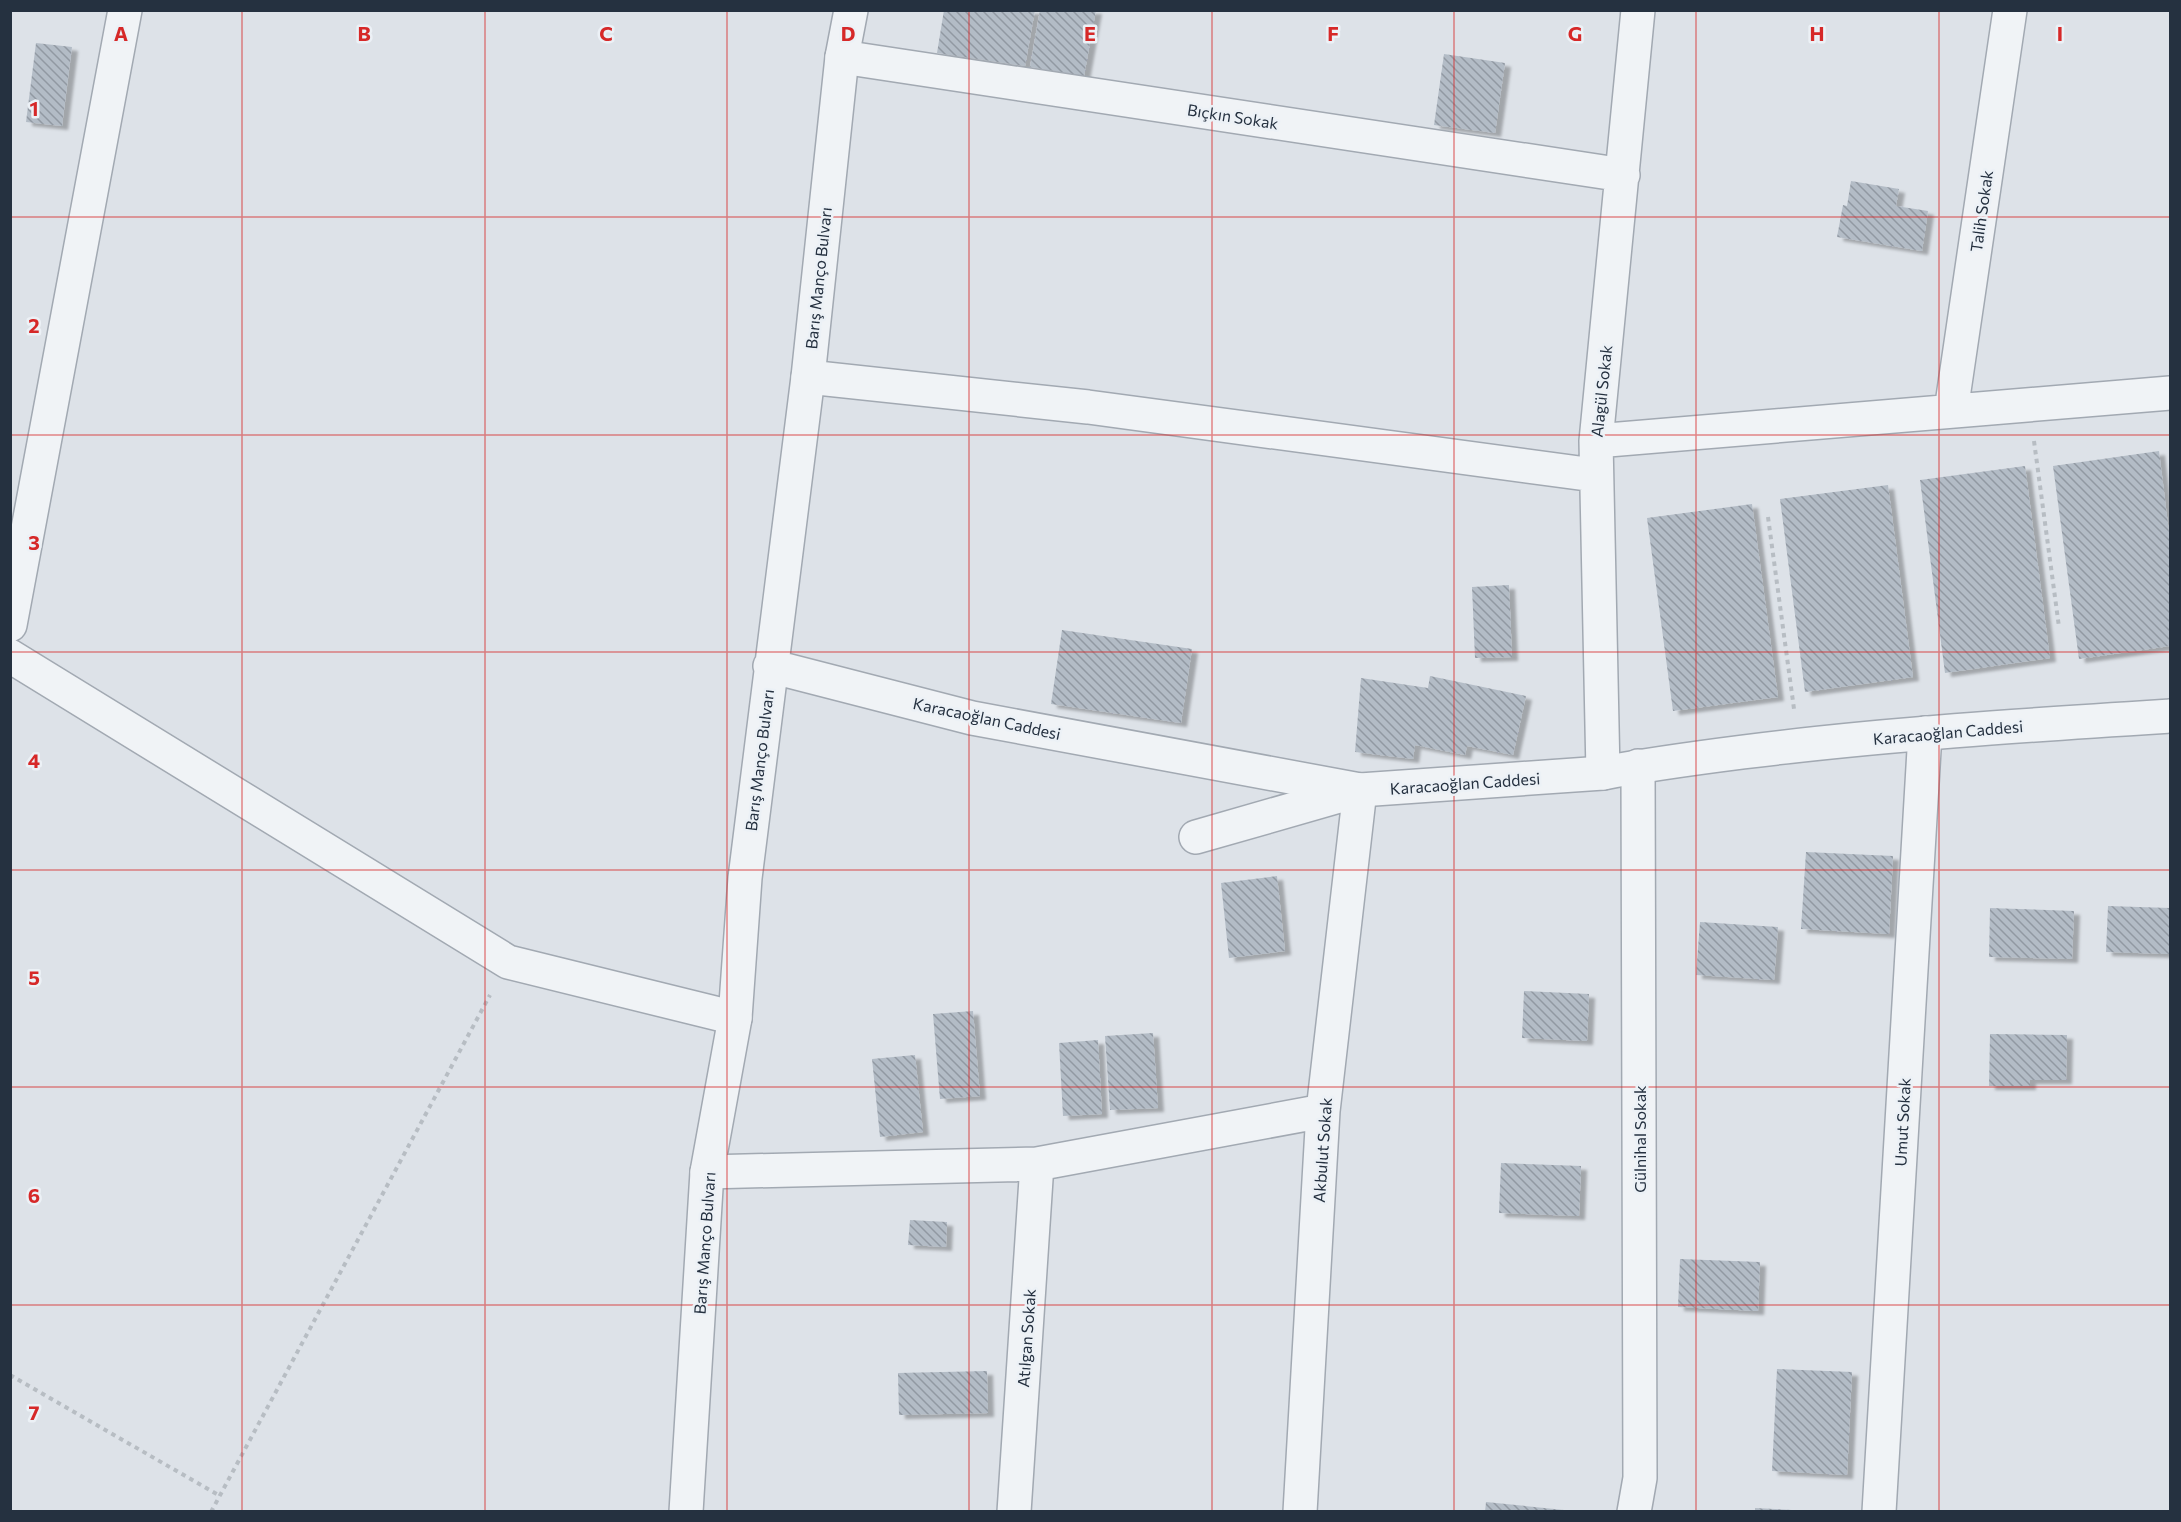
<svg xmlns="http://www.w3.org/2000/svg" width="2181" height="1522" font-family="Commissioner,sans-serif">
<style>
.building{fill:url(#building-back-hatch);filter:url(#shadow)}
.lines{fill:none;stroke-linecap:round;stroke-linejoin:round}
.minor-casing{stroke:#a2a9b2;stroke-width:36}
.tertiary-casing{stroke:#a2a9b2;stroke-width:36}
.path{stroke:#b7bdc3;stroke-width:4;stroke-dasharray:4.5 4.5;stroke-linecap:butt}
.minor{stroke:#f0f3f6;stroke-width:33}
.tertiary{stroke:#f0f3f6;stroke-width:33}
.grid{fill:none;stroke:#d62828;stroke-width:1.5;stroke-opacity:0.55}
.labels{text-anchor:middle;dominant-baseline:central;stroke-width:5;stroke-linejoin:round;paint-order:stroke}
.street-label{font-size:16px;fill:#253140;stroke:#ecf1f6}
.grid-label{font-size:20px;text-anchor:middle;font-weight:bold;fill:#d62828;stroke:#ecf1f6;stroke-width:5;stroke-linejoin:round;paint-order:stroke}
</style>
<defs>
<pattern id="building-back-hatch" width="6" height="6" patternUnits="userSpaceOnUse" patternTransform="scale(1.5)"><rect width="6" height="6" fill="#b3bcc6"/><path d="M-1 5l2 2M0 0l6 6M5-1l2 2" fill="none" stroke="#9199a2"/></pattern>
<filter id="shadow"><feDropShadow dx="6" dy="4" stdDeviation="1.5" flood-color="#0004"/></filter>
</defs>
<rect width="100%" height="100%" fill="#dde2e8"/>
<path class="building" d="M944,10H1035L1025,66L937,53Z
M1040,10H1096L1084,76L1030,67Z
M36,43L72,47L62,126L26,122Z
M1444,54L1505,63L1495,133L1434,125Z
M1851,181L1899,189L1896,206L1928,211L1922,251L1837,237L1843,205L1847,206Z
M2159,451L2170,541V646L2079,659L2053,466Z
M2025,466L2050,658L1945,673L1920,480Z
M1888,485L1913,677L1805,692L1780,499Z
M1752,504L1778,697L1673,711L1647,518Z
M1509,585L1512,657L1475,658L1472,587Z
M1062,630L1192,649L1181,723L1051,704Z
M1430,676L1526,696L1513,755L1467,746L1465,755L1415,745L1413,759L1355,752L1361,678L1428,688Z
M1806,852L1893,856L1889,934L1801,929Z
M1277,876L1285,951L1229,958L1221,883Z
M2108,906L2170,908V954L2106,952Z
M1990,908L2074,911L2072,959L1989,957Z
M1700,922L1778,927L1774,980L1696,975Z
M1524,991L1589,994L1587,1041L1522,1038Z
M973,1011L980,1096L940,1099L933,1014Z
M1153,1033L1158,1108L1110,1110L1105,1036Z
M1990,1034L2067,1035L2066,1080H2030V1086H1989Z
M1098,1040L1102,1114L1063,1116L1059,1043Z
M915,1055L923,1132L880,1137L872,1059Z
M1501,1163L1581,1166L1579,1216L1499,1213Z
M910,1220L947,1222L946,1247L908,1245Z
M1680,1259L1760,1262L1758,1311L1678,1307Z
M1777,1369L1852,1372L1847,1475L1772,1471Z
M987,1371L988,1413L899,1415L898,1373Z
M1486,1502L1564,1510V1512H1485Z
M1755,1508L1792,1510V1512H1755Z"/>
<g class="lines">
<defs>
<path id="minor" d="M842,57L1623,175
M808,377L1088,407L1594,475
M1951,411L2010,10
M1596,441L2170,393
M10,625L125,10
M10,656L508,962L735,1018
M1603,773L1596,441L1638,10
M1196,837L1360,790L1323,1111L1300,1512
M707,1172L1037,1164L1323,1111
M1014,1512L1037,1164
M1634,1512L1640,1478L1638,766
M1879,1512L1925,733"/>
<path id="tertiary" d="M770,666L972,718L1360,790L1603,773C1650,764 1696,758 1743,752C1885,734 2028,725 2170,716
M686,1512L707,1172L735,1018L745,878L808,377L842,57L851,10"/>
</defs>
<use href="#minor" class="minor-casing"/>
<use href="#tertiary" class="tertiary-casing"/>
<path class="path" d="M2034,441L2059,627
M1768,517L1794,709
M10,1375L220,1496
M211,1512L490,995"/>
<use href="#minor" class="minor"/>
<use href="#tertiary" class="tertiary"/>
</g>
<path class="grid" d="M242,10V1512M485,10V1512M727,10V1512M969,10V1512M1212,10V1512M1454,10V1512M1696,10V1512M1939,10V1512M10,217H2170M10,435H2170M10,652H2170M10,870H2170M10,1087H2170M10,1305H2170"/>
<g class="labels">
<g class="street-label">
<text transform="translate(1233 116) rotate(9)">Bıçkın Sokak</text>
<text transform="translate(1981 211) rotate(-82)">Talih Sokak</text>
<text transform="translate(818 278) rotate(-84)">Barış Manço Bulvarı</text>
<text transform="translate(1601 391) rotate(-84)">Alagül Sokak</text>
<text transform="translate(987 718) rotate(12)">Karacaoğlan Caddesi</text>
<text transform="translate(1948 732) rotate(-5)">Karacaoğlan Caddesi</text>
<text transform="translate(759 760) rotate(-83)">Barış Manço Bulvarı</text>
<text transform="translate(1465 783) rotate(-4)">Karacaoğlan Caddesi</text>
<text transform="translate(1902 1122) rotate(-87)">Umut Sokak</text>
<text transform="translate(1639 1139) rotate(-90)">Gülnihal Sokak</text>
<text transform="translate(1322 1150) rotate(-86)">Akbulut Sokak</text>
<text transform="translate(704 1243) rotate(-86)">Barış Manço Bulvarı</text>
<text transform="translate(1026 1338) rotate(-86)">Atılgan Sokak</text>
</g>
</g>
<g class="grid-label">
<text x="121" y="41">A</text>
<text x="364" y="41">B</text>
<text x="606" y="41">C</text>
<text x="848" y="41">D</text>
<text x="1090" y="41">E</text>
<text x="1333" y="41">F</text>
<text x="1575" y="41">G</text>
<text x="1817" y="41">H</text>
<text x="2060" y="41">I</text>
<text x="34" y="116">1</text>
<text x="34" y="333">2</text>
<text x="34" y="550">3</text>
<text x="34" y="768">4</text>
<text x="34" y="985">5</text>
<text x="34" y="1203">6</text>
<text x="34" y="1420">7</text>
</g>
<rect width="2181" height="1522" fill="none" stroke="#253140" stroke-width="24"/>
</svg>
